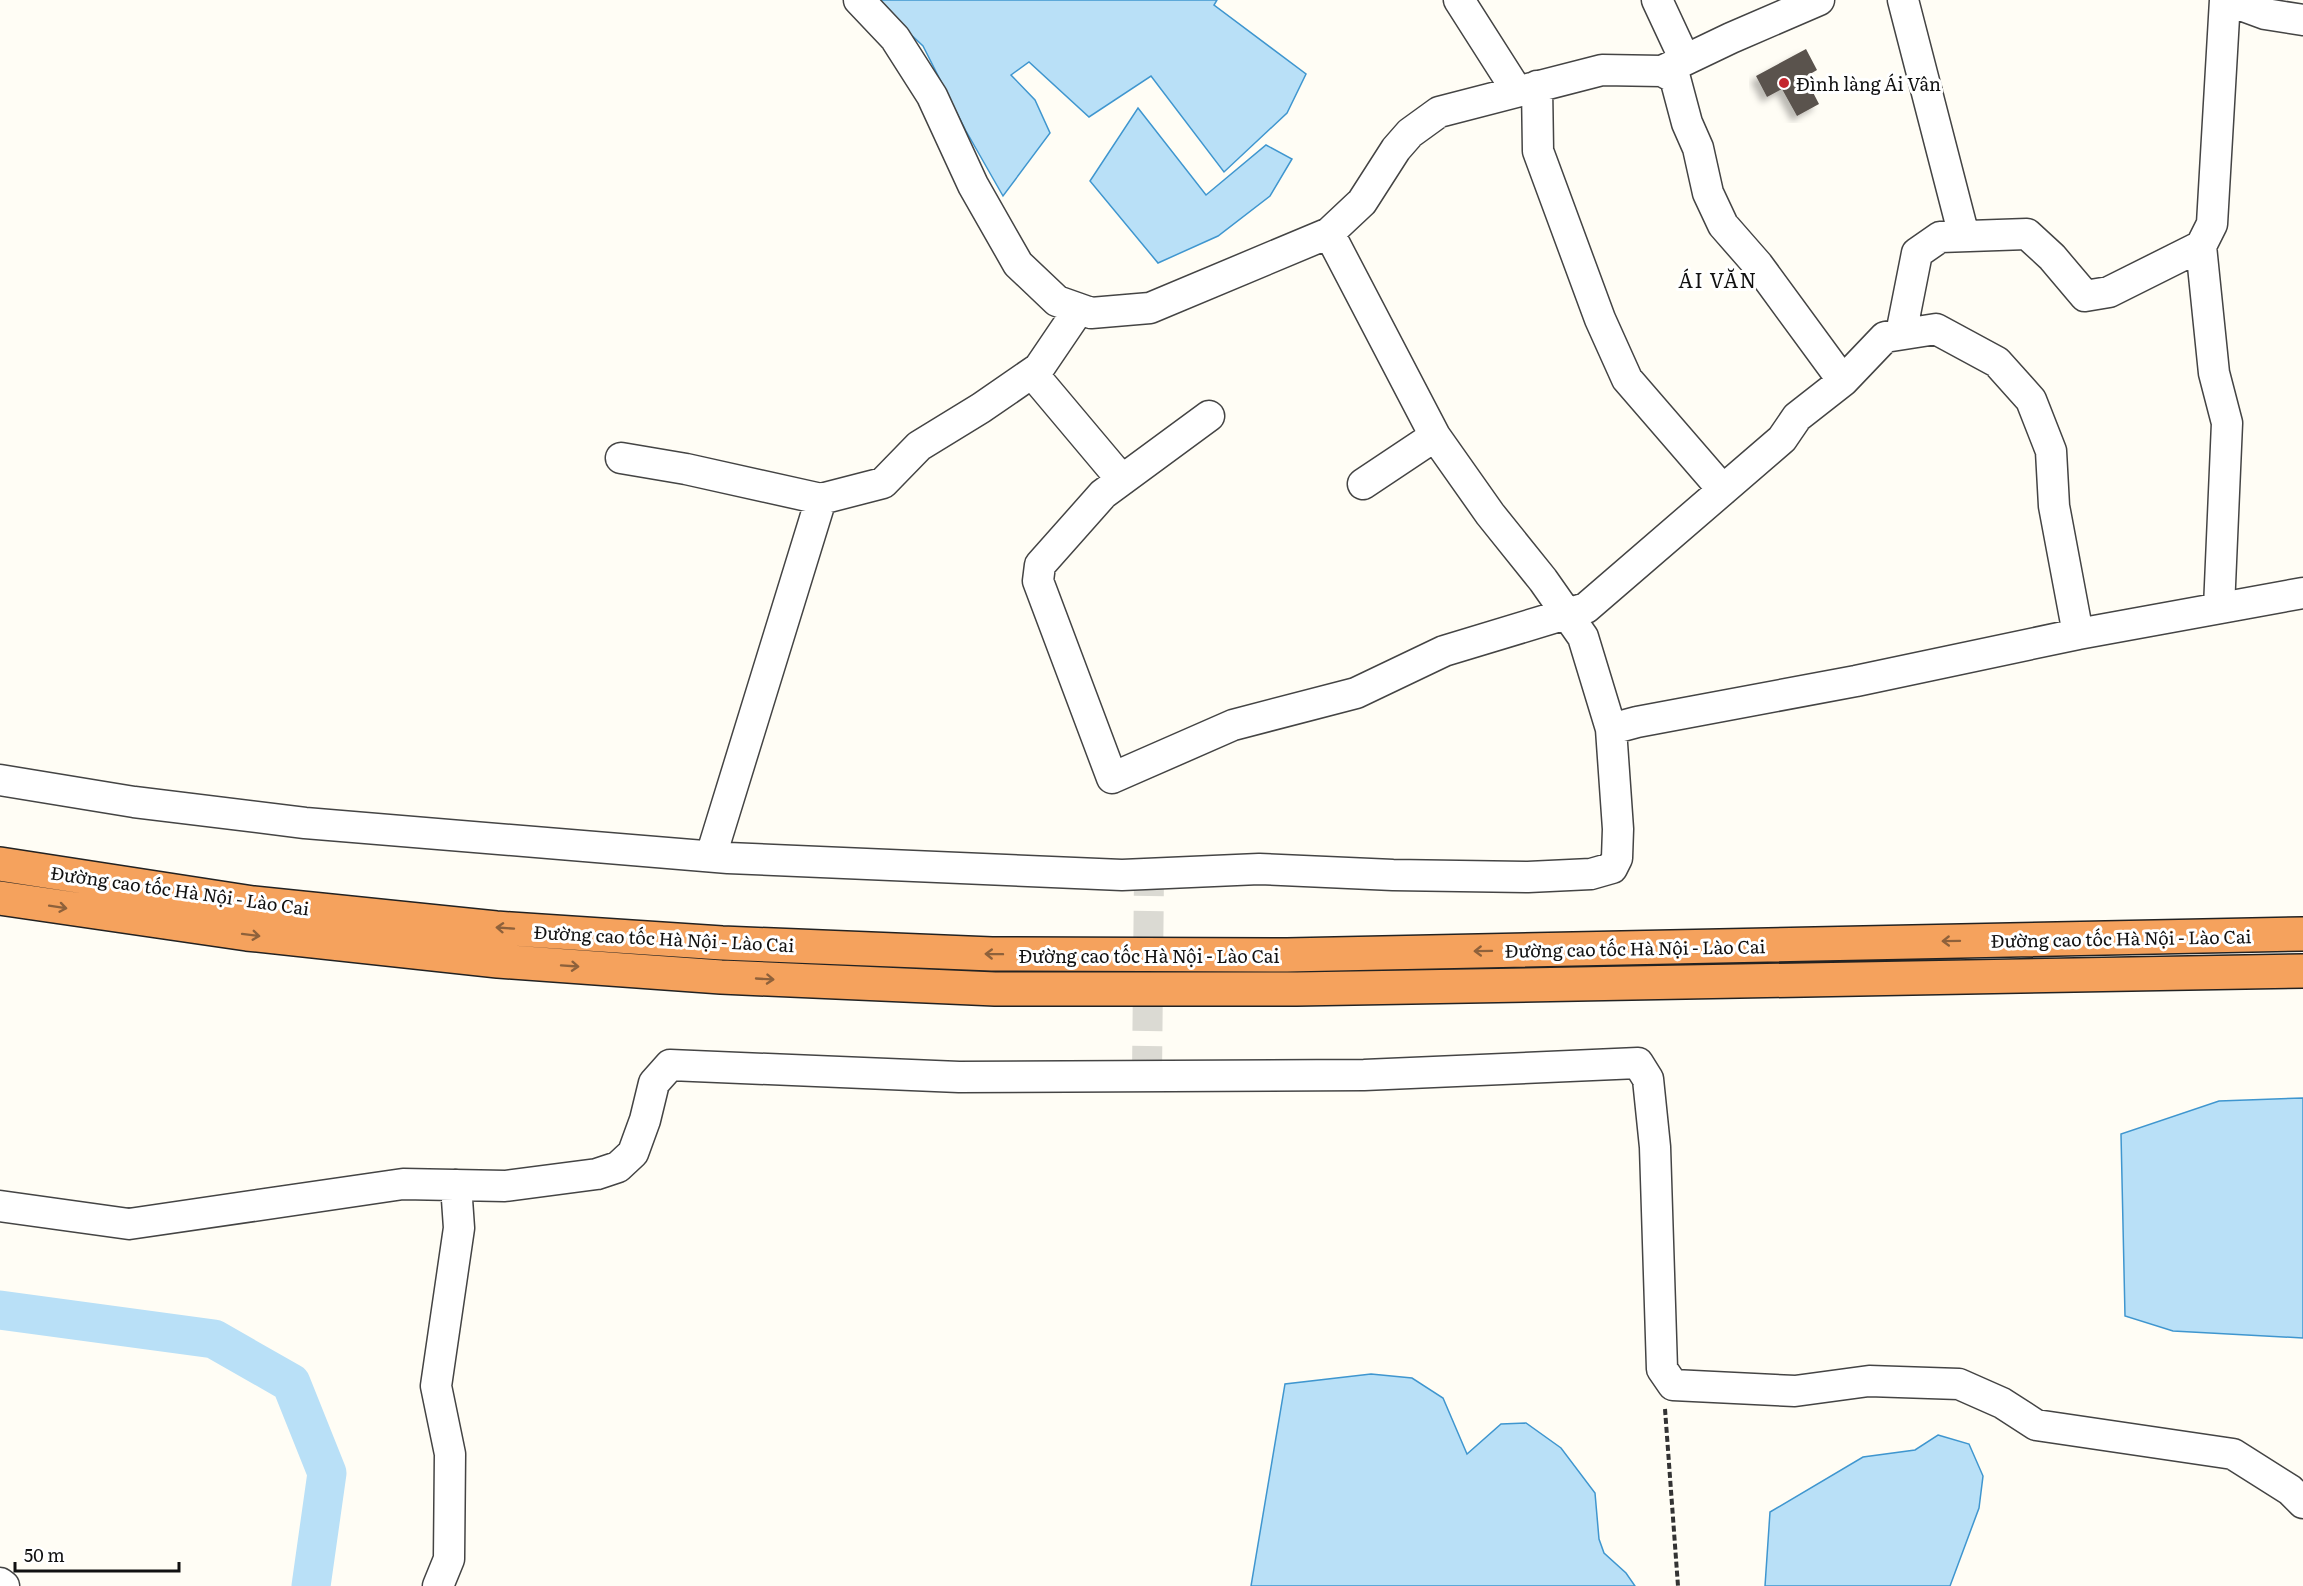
<svg xmlns="http://www.w3.org/2000/svg" width="2303" height="1586" font-family="Literata,serif">
<style>
.water{fill:#b9e0f7;stroke:#3f96cf;stroke-width:1.5}
.lines{fill:none;stroke-linecap:round;stroke-linejoin:round}
.river{stroke:#b9e0f7;stroke-width:39}
.building{fill:#5a524d;filter:url(#shadow)}
.minor-tunnel{stroke:#dbdad3;stroke-width:30;stroke-dasharray:30 15;stroke-linecap:butt}
.minor-casing{stroke:#444;stroke-width:33}
.highway-casing{stroke:#222;stroke-width:36}
.path{stroke:#333;stroke-width:4;stroke-dasharray:6 3;stroke-linecap:butt}
.minor{stroke:#fff;stroke-width:30}
.highway{stroke:#f5a25d;stroke-width:33}
.oneway{stroke:#8e613b}
.poi-dot{fill:#c4262e;stroke:#fff;stroke-width:2}
.labels{text-anchor:middle;dominant-baseline:central;stroke-width:6;stroke-linejoin:round;paint-order:stroke}
.poi-label{font-size:18px;fill:#111;stroke:#fff;text-anchor:start}
.street-label{font-size:18px;fill:#111;stroke:#fff}
.neighbourhood-label{font-size:20px;letter-spacing:1.5px;fill:#111;stroke:#fff}
</style>
<defs>
<filter id="shadow"><feDropShadow dx="-5.5" dy="5.5" stdDeviation="3" flood-color="#0004"/></filter>
</defs>
<rect width="100%" height="100%" fill="#fffdf5"/>
<path class="water" d="M874,0H1217L1214,5L1306,74L1287,113L1224,172L1151,76L1089,117L1029,62L1011,75L1035,100L1050,133L1003,196L966,131L923,46Z
M1138,108L1206,195L1266,145L1292,159L1270,196L1218,236L1158,263L1090,181Z
M2303,1098V1338L2173,1331L2125,1316L2121,1134L2219,1101Z
M1371,1374L1412,1378L1443,1398L1467,1454L1501,1424L1526,1423L1561,1448L1595,1493L1599,1539L1604,1553L1626,1573L1635,1586H1251L1285,1384Z
M1938,1435L1969,1444L1983,1476L1979,1508L1950,1586H1765L1770,1512L1863,1457L1915,1450Z"/>
<g class="lines">
<path class="river" d="M0,1310L214,1339L291,1383L327,1473L311,1586"/>
</g>
<path class="building" d="M1806,49L1817,70L1805,77L1819,104L1797,116L1782,89L1767,97L1756,76Z"/>
<g class="lines">
<path class="minor-tunnel" d="M1147,1076L1149,874"/>
<defs>
<path id="minor" d="M859,0L895,38L932,96L973,185L1018,264L1057,301L1091,313L1150,308L1329,233L1362,202L1396,149L1410,133L1439,112L1602,70L1662,71L1675,78L1687,123L1698,148L1708,193L1723,225L1758,265L1843,381
M1459,0L1517,91
M1657,0L1685,60
M1903,0L1964,236
M2227,0L2265,14L2303,20
M1662,71L1731,38L1819,0
M1537,86L1538,151L1600,319L1627,379L1723,490
M2201,246L2214,373L2227,423L2219,608
M1901,334L1917,253L1940,237L2027,234L2052,257L2085,296L2109,292L2201,246L2212,224L2225,0
M1032,373L1122,480
M1209,416L1103,494L1040,565L1038,581L1112,778L1233,725L1356,693L1444,651L1586,608L1782,439L1797,417L1843,381L1885,337L1936,329L1997,362L2031,400L2051,451L2054,506L2078,634
M621,458L686,469L821,499L883,483L919,446L981,408L1039,368L1079,309
M1363,484L1435,436
M1611,729L1637,722L1856,681L2078,634L2303,593
M0,780L134,802L305,823L728,858L1122,875L1259,869L1393,875L1528,877L1591,874L1612,868L1617,858L1618,829L1611,729L1583,637L1543,580L1490,514L1435,436L1329,233
M711,856L821,499
M0,1206L129,1224L403,1184L505,1186L597,1174L618,1167L633,1153L645,1120L654,1083L670,1065L959,1077L1364,1075L1638,1063L1648,1079L1655,1147L1662,1369L1673,1385L1795,1391L1869,1381L1959,1384L2002,1403L2036,1425L2233,1454L2290,1490L2303,1503
M0,1583L4,1586
M438,1586L449,1559L450,1454L436,1386L459,1228L456,1185"/>
<path id="highway" d="M0,864L253,903L496,928L722,943L992,954L1287,955L2303,934
M0,898L247,934L498,961L721,977L995,989H1297L2303,971"/>
</defs>
<use href="#minor" class="minor-casing"/>
<use href="#highway" class="highway-casing"/>
<path class="path" d="M1665,1409L1678,1586"/>
<use href="#minor" class="minor"/>
<use href="#highway" class="highway"/>
</g>
<defs><path id="oneway-shaft" d="M-6 0H5M1.5-3L5.5 0L1.5 3" fill="none" stroke-width="1.6" stroke-linecap="round" stroke-linejoin="round" transform="scale(1.5)"/></defs>
<g class="oneway">
<use href="#oneway-shaft" transform="translate(58 907) rotate(9)"/>
<use href="#oneway-shaft" transform="translate(505 928) rotate(-176)"/>
<use href="#oneway-shaft" transform="translate(251 935) rotate(7)"/>
<use href="#oneway-shaft" transform="translate(1951 941) rotate(179)"/>
<use href="#oneway-shaft" transform="translate(1483 951) rotate(179)"/>
<use href="#oneway-shaft" transform="translate(994 954) rotate(-179)"/>
<use href="#oneway-shaft" transform="translate(570 966) rotate(4)"/>
<use href="#oneway-shaft" transform="translate(765 979) rotate(3)"/>
</g>
<circle class="poi-dot" cx="1784" cy="83" r="6"/>
<g class="labels">
<g class="poi-label">
<text x="1796" y="83">Đình làng Ái Vân</text>
</g>
<g class="street-label">
<text transform="translate(180 890) rotate(8)">Đường cao tốc Hà Nội - Lào Cai</text>
<text transform="translate(664 938) rotate(3)">Đường cao tốc Hà Nội - Lào Cai</text>
<text transform="translate(2121 938) rotate(-1)">Đường cao tốc Hà Nội - Lào Cai</text>
<text transform="translate(1635 948) rotate(-1)">Đường cao tốc Hà Nội - Lào Cai</text>
<text x="1149" y="955">Đường cao tốc Hà Nội - Lào Cai</text>
</g>
<g class="neighbourhood-label">
<text x="1718" y="279">ÁI VĂN</text>
</g>
</g>
<path d="M15 1562v9h164v-9" fill="none" stroke="#111111" stroke-width="3"/>
<text x="24" y="1562" font-size="18" fill="#111111" stroke="#ffffff" stroke-width="4.5" paint-order="stroke">50 m</text>
</svg>
